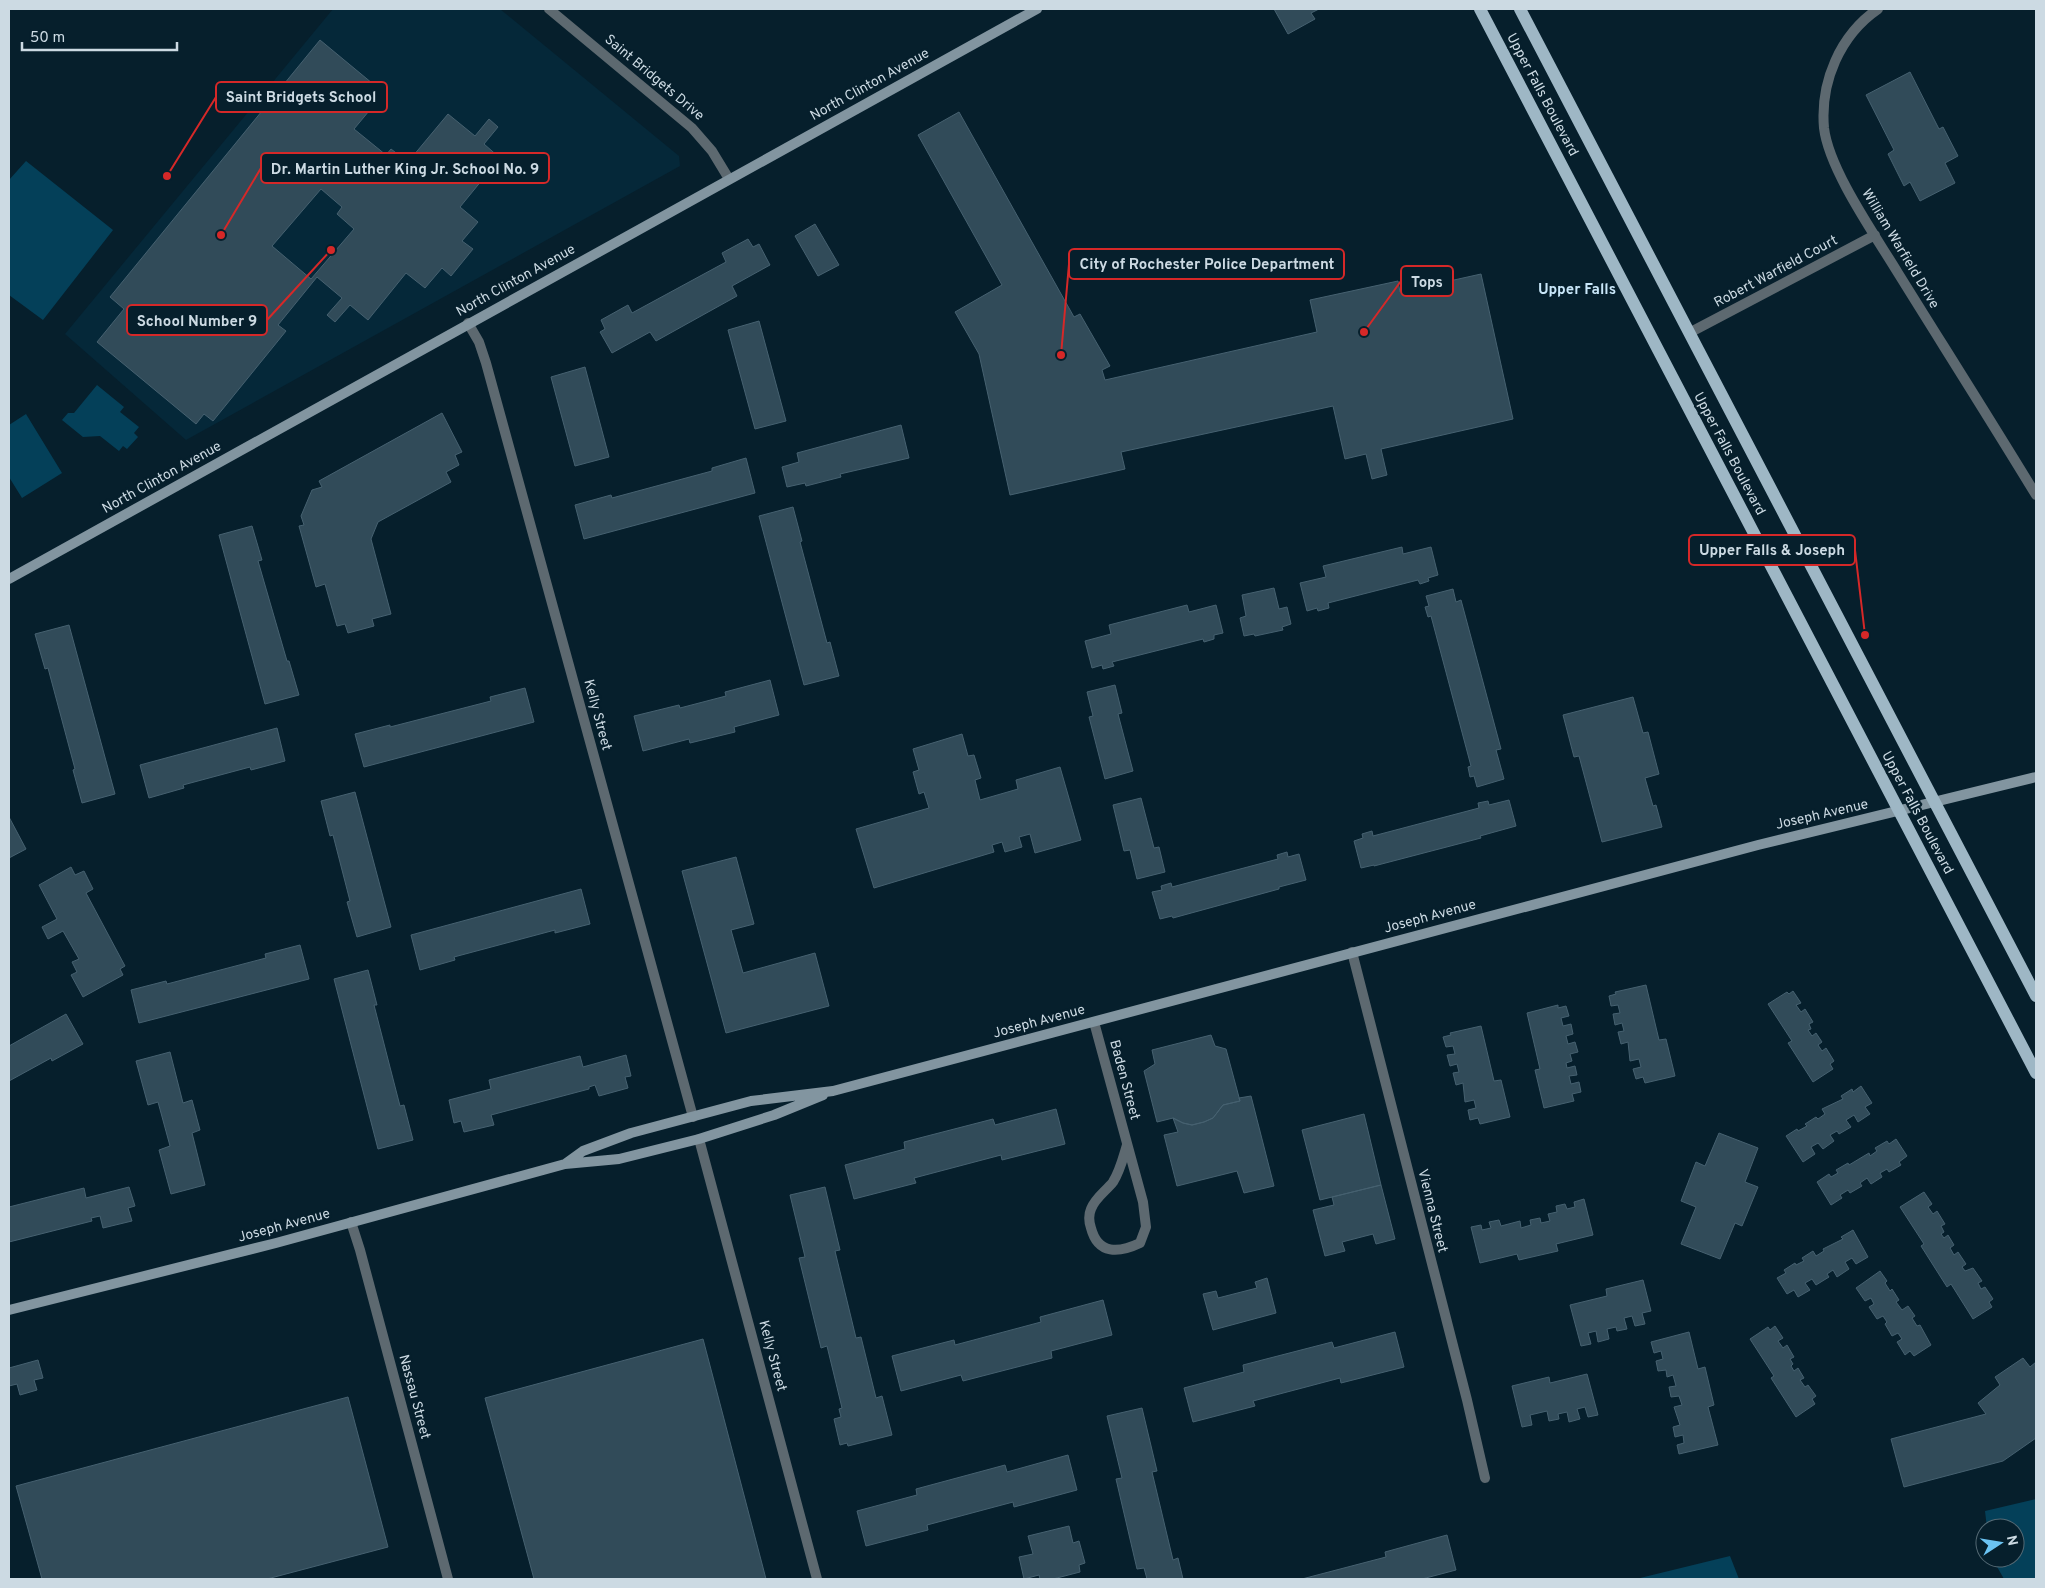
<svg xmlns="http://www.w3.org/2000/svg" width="2045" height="1588" font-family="Overpass,sans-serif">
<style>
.built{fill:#052839}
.green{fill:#044059}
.building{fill:#314b59;stroke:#466170;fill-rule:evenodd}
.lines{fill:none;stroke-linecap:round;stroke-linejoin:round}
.street{stroke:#5d6970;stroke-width:10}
.secondary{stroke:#8295a0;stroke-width:10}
.primary{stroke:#9eb7c5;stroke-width:12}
.labels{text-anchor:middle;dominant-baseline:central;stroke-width:4.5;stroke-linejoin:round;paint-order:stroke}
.street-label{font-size:14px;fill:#ccdae3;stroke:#061f2c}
.neighbourhood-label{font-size:15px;font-weight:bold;fill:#c9e7f9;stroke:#061f2c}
.leader{fill:none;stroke:#d62828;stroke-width:2}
.callout-dot{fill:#d62828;stroke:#061f2c;stroke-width:2}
.callout{fill:#061f2c;stroke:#d62828;stroke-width:2}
.callout-label{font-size:15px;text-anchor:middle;font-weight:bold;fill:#ccdae3}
</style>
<rect width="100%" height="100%" fill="#061f2c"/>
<path class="built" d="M333,9H500L679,156L680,166L186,440L65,334Z"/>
<path class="green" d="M26,161L113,230L43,320L9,295V180Z
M97,385L124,407L120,412L139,427L134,433L138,437L127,449L123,446L119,451L100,436L83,437L62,420L68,413H74Z
M26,414L62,473L22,498L9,477V425Z
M2036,1499V1579H2004L1992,1558H2015V1528H1987L1985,1511Z
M1730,1556L1739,1579H1636Z"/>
<path class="building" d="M1274,9H1319L1311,13L1315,19L1288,34Z
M320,40L384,93L354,129L386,155L391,149L408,162L448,114L475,136L489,119L498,127L484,144L500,158L460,207L478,222L462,241L473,249L451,276L442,268L425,288L406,273L368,320L350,305L335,322L327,315L342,298L317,277L278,325L286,331L213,421L204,414L196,424L97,342L124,309L110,297ZM321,189L342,207L337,214L354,229L311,279L272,246Z
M1910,72L1939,129L1943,127L1958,156L1945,163L1955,183L1920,201L1910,182L1904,186L1888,154L1894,150L1866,95Z
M959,112L1074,317L1080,314L1110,366L1102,370L1105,380L1317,332L1310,300L1398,281L1400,292L1481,274L1513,419L1381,449L1387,475L1372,479L1366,454L1345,459L1333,406L1121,452L1125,469L1010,495L979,354L955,312L1002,285L918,135Z
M815,224L839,265L818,276L795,236Z
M748,239L753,247L759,244L770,265L732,286L737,296L656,341L650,332L612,353L600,332L605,329L601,320L628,305L632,313L726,262L722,253Z
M759,321L786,421L755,429L728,330Z
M585,367L609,457L575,466L551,377Z
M442,413L462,452L455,455L459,465L446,472L451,482L378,522L371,539L391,614L372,619L374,626L348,633L345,624L337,626L325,584L316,587L299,526L304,525L301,516L312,490L322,487L319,481Z
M901,425L909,458L840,474L841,477L806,486L805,483L787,487L782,467L799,462L797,453Z
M746,458L755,493L584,539L575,505L611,495L612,498L712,471V468Z
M793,507L802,541L800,542L827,643L830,642L839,676L804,685L759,516Z
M252,526L262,560L258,561L287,661H289L299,695L265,704L219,535Z
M1402,547L1403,554L1431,547L1438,575L1428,578L1429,581L1420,584L1418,580L1328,603L1329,608L1318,611L1317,608L1307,611L1300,583L1326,577L1323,566Z
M1274,588L1279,609L1287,607L1291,624L1282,627L1283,630L1255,636L1254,634L1244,636L1240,618L1246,616L1242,595Z
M1453,589L1456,602L1461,600L1501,749L1496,750L1504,779L1477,787L1474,776L1470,777L1468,767L1471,766L1431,616L1428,617L1425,607L1429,606L1426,596Z
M1187,605L1189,612L1216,605L1223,633L1214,635V639L1204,642L1203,639L1112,662L1114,666L1103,669L1102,665L1092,668L1085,641L1111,634L1109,625Z
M69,625L115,794L82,803L73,770L75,769L48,668L45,669L35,634Z
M770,680L779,715L734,727L735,732L690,743L689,739L643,751L634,716L679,705L680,708L726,696L725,692Z
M1115,685L1122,713L1118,714L1133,771L1105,779L1089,717L1093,716L1087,692Z
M525,688L534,722L364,767L355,734L390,725V727L491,701L490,697Z
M1633,697L1643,733L1648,732L1659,774L1645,778L1653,806L1656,805L1662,827L1602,842L1579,756L1574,757L1563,715Z
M277,728L285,761L251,770L250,767L183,785L184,788L149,798L140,765Z
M962,734L968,756L974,755L981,778L975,780L980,800L1018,789L1016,780L1060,767L1081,840L1035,853L1030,834L1019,837L1022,847L1005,852L1002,842L992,845L994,852L874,888L856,829L929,808L924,792L919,794L913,772L919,770L913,749Z
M355,792L391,927L357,937L347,902L350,901L333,835L330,836L321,801Z
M1141,798L1154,848L1159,847L1165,872L1137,879L1130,850L1124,851L1113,805Z
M1509,800L1516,826L1480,836L1481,838L1374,866V865L1361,868L1354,841L1363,838L1362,834L1372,831L1373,836L1479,808L1478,803L1488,801L1489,805Z
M9,817L26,849L9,858Z
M1287,852L1288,857L1299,854L1306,880L1279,887V889L1173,918L1172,916L1160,919L1152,892L1162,890L1161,886L1171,883L1172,887L1278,859L1277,855Z
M736,857L754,924L731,930L743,973L815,953L829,1006L726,1033L682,871Z
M71,867L75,875L84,871L93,889L86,893L125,966L120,969L123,975L83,997L71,975L77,972L72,962L79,959L63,931L48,939L42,927L57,919L39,885Z
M581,889L590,924L555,933V930L454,957L455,960L420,970L411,935Z
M300,945L309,979L139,1023L131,990L166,981L167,984L266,958L265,954Z
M368,970L377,1005H374L400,1106L404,1105L413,1140L378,1149L334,979Z
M1646,985L1659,1040L1666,1039L1675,1076L1645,1083L1643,1077L1636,1079L1633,1069L1641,1067L1639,1059L1630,1061L1628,1042L1621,1044L1618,1032L1624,1031L1622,1023L1615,1025L1613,1014L1620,1013L1618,1005L1611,1006L1609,996L1616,994L1615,992Z
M1793,991L1801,1003L1796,1005L1801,1012L1805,1009L1813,1022L1809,1024L1811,1029L1808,1030L1812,1036L1816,1033L1822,1042L1818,1045L1822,1051L1826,1048L1834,1061L1830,1064L1833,1069L1813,1082L1788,1043L1792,1041L1768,1004L1787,992L1789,994Z
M1558,1005V1008L1566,1006L1569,1016L1561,1018L1563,1026L1571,1024L1573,1034L1566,1036L1568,1044L1575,1042L1578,1052L1570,1054L1572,1061L1566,1063L1567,1068L1575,1066L1577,1075L1569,1076L1571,1084L1579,1082L1581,1092L1572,1094L1574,1101L1544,1108L1535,1070L1540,1069L1527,1013Z
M66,1014L83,1044L52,1061L51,1058L9,1081V1046Z
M1481,1026L1494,1081L1501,1080L1510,1117L1480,1124L1478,1118L1470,1120L1468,1110L1476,1108L1474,1100L1465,1102L1463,1083L1456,1085L1453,1073L1459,1072L1457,1064L1450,1066L1447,1055L1455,1054L1453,1046L1446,1047L1443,1037L1451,1035L1450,1033Z
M1211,1035L1215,1046L1226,1049L1240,1101L1223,1105L1213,1118L1204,1122L1192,1125L1183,1123L1173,1118L1157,1122L1144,1071L1155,1064L1152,1050Z
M170,1052L183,1103L192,1100L200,1130L192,1133L205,1185L171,1194L159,1150L170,1146L158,1102L148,1105L136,1061Z
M626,1055L631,1076L625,1077L628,1088L599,1096L595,1085L589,1087V1089L491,1115L494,1125L464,1132L461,1121L454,1123L449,1100L491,1089L489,1080L580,1056L583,1067Z
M1861,1086L1872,1103L1865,1107L1870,1114L1858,1122L1854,1115L1846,1120L1851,1127L1839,1134L1837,1131L1830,1135L1834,1141L1823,1149L1818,1143L1811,1147L1815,1154L1803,1162L1786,1136L1797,1129L1798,1131L1807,1126L1805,1124L1816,1117L1818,1119L1825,1114L1822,1109L1843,1099L1841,1096L1852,1089L1853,1092Z
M1251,1096L1274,1186L1244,1193L1237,1171L1177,1186L1164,1135L1178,1132L1173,1118L1183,1123L1192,1125L1204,1122L1213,1118L1223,1105L1240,1101L1239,1098Z
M1056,1109L1065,1144L1002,1160L1001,1155L914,1178L916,1183L854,1199L845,1165L905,1149L904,1142L993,1119L995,1125Z
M1364,1114L1381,1185L1320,1200L1302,1130Z
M1719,1133L1758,1148L1745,1182L1758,1187L1742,1226L1735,1223L1720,1259L1681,1244L1696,1207L1681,1201L1696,1162L1705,1166Z
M1896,1139L1907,1156L1899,1162L1901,1165L1889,1172L1887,1169L1880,1173L1882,1177L1871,1184L1867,1178L1860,1183L1862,1186L1850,1193L1848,1190L1840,1195L1842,1198L1831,1205L1817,1182L1829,1174L1831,1177L1838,1173L1836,1170L1848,1163L1849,1165L1869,1153L1870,1156L1877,1151L1875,1148L1887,1141L1889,1144Z
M1381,1185L1395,1239L1376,1244L1373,1234L1342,1242L1345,1251L1325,1256L1313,1210L1334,1205L1332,1197Z
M129,1187L135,1206L128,1208L132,1221L103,1228L100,1216L91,1218L92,1221L9,1242V1207L84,1188L86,1198Z
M825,1187L840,1250L835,1251L856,1338L861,1337L876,1398L882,1396L892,1435L848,1446L847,1443L840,1445L834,1419L841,1417L839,1409L842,1408L827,1346L821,1348L799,1258L805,1257L790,1195Z
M1924,1192L1932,1204L1928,1207L1933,1214L1937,1211L1945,1224L1941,1226L1944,1232L1941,1234L1944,1238L1948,1235L1954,1245L1950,1248L1954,1255L1958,1252L1966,1264L1962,1267L1965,1271L1973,1268L1982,1281L1978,1283L1981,1289L1985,1287L1993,1299L1989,1302L1992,1307L1973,1319L1951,1284L1947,1287L1921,1246L1924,1244L1900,1207Z
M1584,1199L1593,1235L1556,1244L1558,1251L1519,1260L1517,1254L1480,1263L1471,1227L1481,1225L1482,1230L1491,1228L1489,1222L1499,1220L1501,1226L1520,1221L1521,1228L1531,1225L1530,1220L1540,1218L1541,1223L1550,1221L1548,1214L1557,1212L1556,1206L1565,1204L1567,1209L1575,1207L1574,1202Z
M1853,1230L1868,1257L1856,1264L1852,1258L1845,1262L1849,1269L1837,1277L1833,1270L1827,1274L1829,1277L1816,1285L1812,1279L1805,1283L1810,1290L1798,1297L1794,1290L1787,1294L1777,1278L1786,1273L1784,1270L1795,1263L1796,1265L1804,1261L1802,1258L1813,1251L1816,1256L1824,1251L1823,1249L1843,1239L1841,1237Z
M1880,1271L1887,1281L1885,1283L1890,1291L1892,1289L1899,1300L1896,1302L1902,1310L1908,1306L1915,1316L1912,1318L1917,1326L1920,1325L1931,1345L1914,1356L1910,1351L1905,1355L1897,1342L1902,1339L1898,1333L1892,1336L1885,1324L1887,1322L1883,1316L1877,1319L1869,1307L1874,1304L1871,1298L1865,1301L1856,1288Z
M1267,1278L1276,1313L1213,1330L1203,1294L1216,1291L1218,1298L1257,1288L1255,1282Z
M1643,1280L1651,1311L1642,1313L1645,1324L1635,1326L1632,1316L1624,1318L1627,1329L1617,1331L1616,1327L1607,1329L1609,1339L1598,1342L1596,1331L1588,1333L1591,1344L1581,1346L1570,1305L1607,1296L1606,1289Z
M1103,1300L1112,1335L1051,1351L1052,1358L963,1381L961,1375L901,1391L892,1356L954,1340L955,1345L1041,1322L1040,1317Z
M1775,1326L1783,1338L1778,1341L1783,1348L1787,1345L1794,1357L1790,1359L1793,1364L1791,1366L1794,1371L1798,1368L1804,1378L1800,1380L1805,1387L1808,1385L1816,1396L1812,1399L1815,1404L1796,1417L1771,1378L1774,1376L1750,1339L1768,1327L1770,1330Z
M1395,1332L1404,1367L1341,1383L1340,1378L1253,1401L1255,1406L1193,1422L1184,1388L1244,1372L1243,1365L1332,1342L1334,1348Z
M1689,1332L1698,1369L1705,1367L1714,1405L1708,1407L1718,1445L1679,1454L1677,1445L1684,1443L1683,1435L1675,1437L1673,1427L1680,1425L1674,1407L1682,1405L1679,1396L1671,1397L1669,1387L1676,1386L1673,1375L1667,1377L1666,1370L1658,1371L1656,1361L1663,1359L1661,1351L1654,1353L1651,1342Z
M703,1339L766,1579H534L485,1398Z
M2023,1358L2030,1367L2036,1362V1438L2003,1461L1904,1487L1891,1439L1986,1414L1978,1403L2000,1385L1995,1377Z
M38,1360L43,1378L34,1380L37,1390L20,1395L17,1384L9,1386V1368Z
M1587,1374L1598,1415L1588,1417L1585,1407L1577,1409L1580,1419L1569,1422L1567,1412L1558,1414L1559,1419L1549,1421L1547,1411L1530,1415L1532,1425L1522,1427L1512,1386L1549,1377L1550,1383Z
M348,1397L388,1547L267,1579H42L16,1486Z
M1142,1408L1157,1471L1152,1472L1173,1560L1178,1558L1183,1579H1147L1144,1568L1137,1569L1116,1479L1122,1478L1107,1416Z
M1068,1455L1077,1490L1014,1507L1013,1502L927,1525L928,1530L866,1546L857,1511L917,1495L916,1489L1005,1465L1007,1472Z
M1069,1526L1073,1543L1079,1541L1085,1563L1079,1565L1080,1572L1053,1579H1040L1039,1575L1024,1579L1019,1557L1033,1554L1028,1536Z
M1447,1535L1456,1570L1422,1579H1302L1386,1557L1385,1552Z"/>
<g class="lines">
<path class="street" d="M549,9L692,128L712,151L729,179
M1878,9C1840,35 1820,82 1824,128C1829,170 1875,235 1898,273C1944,347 1991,421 2036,495
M468,323L479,342L486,363L693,1117
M1689,333L1875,235
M1352,952L1467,1400L1485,1478
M1094,1022L1143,1202L1146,1227L1140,1243C1119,1253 1098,1255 1091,1228C1089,1222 1088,1216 1091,1209C1095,1198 1106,1191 1113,1182C1120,1171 1123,1158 1127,1145
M699,1139L817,1579
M351,1222L360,1250L448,1579"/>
<path class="secondary" d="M9,579L1037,9
M565,1164L583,1151L631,1133L751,1101L833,1091L1758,845L2036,777
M9,1310L276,1243L565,1164L619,1159L699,1139L774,1115L823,1095"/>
<path class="primary" d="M1480,9L2036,1073
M1520,9L2036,996"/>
</g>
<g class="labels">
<g class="street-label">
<text transform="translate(654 78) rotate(40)">Saint Bridgets Drive</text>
<text transform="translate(870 85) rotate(-29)">North Clinton Avenue</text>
<text transform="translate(1542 95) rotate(62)">Upper Falls Boulevard</text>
<text transform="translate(1900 249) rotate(59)">William Warfield Drive</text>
<text transform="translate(1776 272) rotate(-28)">Robert Warfield Court</text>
<text transform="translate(516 281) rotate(-29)">North Clinton Avenue</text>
<text transform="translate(1729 454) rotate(62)">Upper Falls Boulevard</text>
<text transform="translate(162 478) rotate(-29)">North Clinton Avenue</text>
<text transform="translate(597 715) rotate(75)">Kelly Street</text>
<text transform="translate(1917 813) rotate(62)">Upper Falls Boulevard</text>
<text transform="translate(1822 815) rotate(-13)">Joseph Avenue</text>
<text transform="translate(1430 917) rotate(-15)">Joseph Avenue</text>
<text transform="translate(1039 1022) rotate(-15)">Joseph Avenue</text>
<text transform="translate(1124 1080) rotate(75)">Baden Street</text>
<text transform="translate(1432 1211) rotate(76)">Vienna Street</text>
<text transform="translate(284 1226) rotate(-15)">Joseph Avenue</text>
<text transform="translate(772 1356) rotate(75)">Kelly Street</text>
<text transform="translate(414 1397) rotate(75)">Nassau Street</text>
</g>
<g class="neighbourhood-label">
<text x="1577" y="290">Upper Falls</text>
</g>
</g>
<path class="leader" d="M167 176L216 97M221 235L261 168M1061 355L1069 264M1364 332L1401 281M331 250L267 320M1865 635L1855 550"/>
<g class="callout-dot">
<circle cx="167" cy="176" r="5"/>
<circle cx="221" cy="235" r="5"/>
<circle cx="1061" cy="355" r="5"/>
<circle cx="1364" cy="332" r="5"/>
<circle cx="331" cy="250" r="5"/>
<circle cx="1865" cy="635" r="5"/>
</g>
<g class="callout">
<rect x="216" y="82" width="171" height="30" rx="5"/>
<rect x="261" y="153" width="288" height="30" rx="5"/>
<rect x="1069" y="249" width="275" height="30" rx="5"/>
<rect x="1401" y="266" width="52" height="30" rx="5"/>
<rect x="127" y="305" width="140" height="30" rx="5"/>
<rect x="1689" y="535" width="166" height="30" rx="5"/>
</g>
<g class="callout-label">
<text x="301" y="102">Saint Bridgets School</text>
<text x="405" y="174">Dr. Martin Luther King Jr. School No. 9</text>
<text x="1207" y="269">City of Rochester Police Department</text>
<text x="1427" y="287">Tops</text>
<text x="197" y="326">School Number 9</text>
<text x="1772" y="555">Upper Falls &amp; Joseph</text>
</g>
<rect width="2045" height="1588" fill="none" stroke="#ccdae3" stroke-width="20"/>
<g transform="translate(2000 1543) rotate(78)"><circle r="24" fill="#061f2c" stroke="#556a75"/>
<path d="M0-4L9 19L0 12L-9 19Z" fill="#6bc3f2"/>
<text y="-8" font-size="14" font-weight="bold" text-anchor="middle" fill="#ccdae3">N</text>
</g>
<path d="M22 42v8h155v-8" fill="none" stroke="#ccdae3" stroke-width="2.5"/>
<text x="30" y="42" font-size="15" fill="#ccdae3" stroke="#061f2c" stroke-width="4" paint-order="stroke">50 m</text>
</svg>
